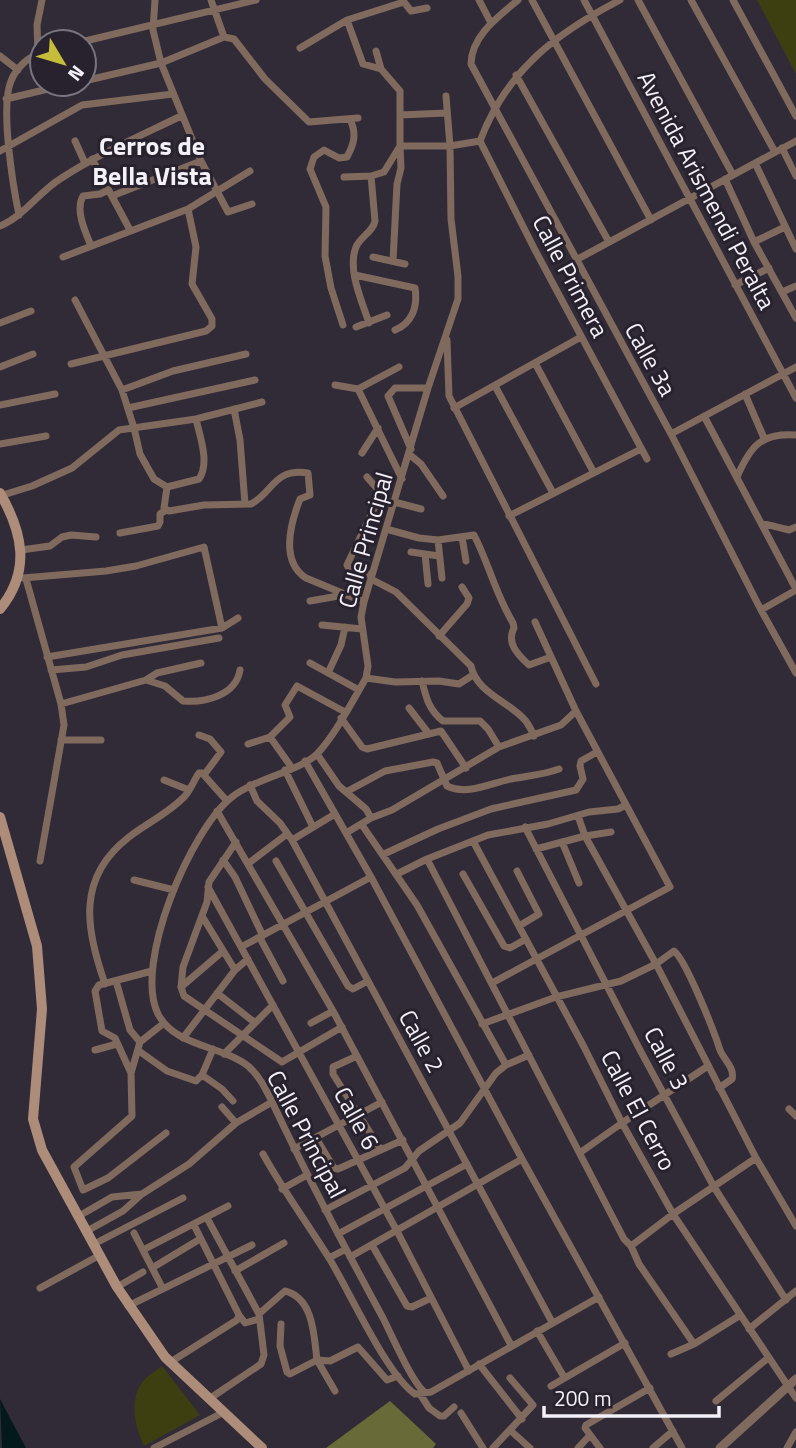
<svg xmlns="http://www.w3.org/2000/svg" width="796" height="1448" font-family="'Titillium Web',sans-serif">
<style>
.green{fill:#3d3f11}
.forest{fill:#686b38}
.water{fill:#03191c}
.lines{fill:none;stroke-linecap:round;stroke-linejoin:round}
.minor{stroke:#806a5e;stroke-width:7}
.tertiary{stroke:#806a5e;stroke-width:9}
.secondary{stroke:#ad8c79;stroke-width:10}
.labels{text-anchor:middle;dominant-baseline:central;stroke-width:6;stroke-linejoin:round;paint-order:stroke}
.street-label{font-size:24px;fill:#f4f1f9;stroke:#27222e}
.neighbourhood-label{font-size:26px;font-weight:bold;fill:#f4f1f9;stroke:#27222e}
</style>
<rect width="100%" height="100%" fill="#312b38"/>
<path class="green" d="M757,0H796V74Z
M162,1366L200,1415L144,1446C135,1427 128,1399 144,1380C149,1375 156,1370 162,1366Z"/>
<path class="forest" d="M390,1401L436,1444L433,1448H326Z"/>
<path class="water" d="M0,1399L26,1448H2Z"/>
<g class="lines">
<path class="minor" d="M155,0L153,30L161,63L201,161L228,212L252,204
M211,0L224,37
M479,0L491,23
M518,0C499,16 471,36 471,64L671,434L761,610L796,673
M532,0L651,220
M584,0L796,398
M620,0C555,34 507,70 480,141L535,250L647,459
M638,0L733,175
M691,0L775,152
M733,0L796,116
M404,2L411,11L427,8
M81,42L256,0
M300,48L347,20L404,2L403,0
M376,51L381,69
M38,53L37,25L42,0
M0,56L18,70
M516,75L609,242
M84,81L161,63L224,37L234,39L265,79L309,122L358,118
M6,99L69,84
M400,115L447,113
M75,141L85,163
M782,148L796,176
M0,151L82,105L173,94
M92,159L130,230
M755,163L796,249
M344,177L371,176L384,172L400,146V91L381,69L363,64L347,20
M725,179L754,242L796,318
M112,196L201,161
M19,215C13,186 0,107 11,81C16,68 29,56 42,52
M0,226C24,216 38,193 60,179C98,154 140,136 181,116
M754,242L785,227
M91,246C85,231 75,210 83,196L100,194L108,190
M63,257L188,209L250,171
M373,257L405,264
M576,260L796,141
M393,261L397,184L401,168L400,146H450L480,141
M355,275L415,288C418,307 412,323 395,330
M735,285L769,268
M782,292L796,286
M75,300L122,390L134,428L140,454L154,479L167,487L199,479C210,463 200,437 196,419
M0,323L31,311
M369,323C362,301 347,270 356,247C361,236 373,232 375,221L371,176
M343,325L331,288L325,256L326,207L310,169L314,157L324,150L339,158L347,157C354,144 357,134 350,119
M356,327L387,315
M447,340L449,396L596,684
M535,363L594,473
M71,364L206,331L212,326V319L192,284L196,247L188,209
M0,367L33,354
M335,385L358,389L402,479
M495,386L553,493
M358,389L399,367
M122,390L173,371L246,354
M745,394L764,438
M0,405L55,394
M128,408L255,380
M454,408L581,337
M234,409L240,440L245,504
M704,416L796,589
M671,434L796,367
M0,444L46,436
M411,449L388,396L395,388H428
M362,453L378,428
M410,455L421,464L443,496
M367,477L392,506
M737,477C750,447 761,432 796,435
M167,487L164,508L169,511L204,505L251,504C273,493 273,468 308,473L310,495L300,499C291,522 280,561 306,578L364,602
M0,496L32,486L72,468L119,430L196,419L262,402
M394,502L421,509
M509,516L641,449
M761,523L789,530L796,527
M386,529L419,538L438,540L474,535C489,564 495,593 513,623L514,628C506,643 518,655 529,665L551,657
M120,533L158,526L160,522V514L166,510
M462,537L466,561
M438,540L442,578
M21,550L50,546L62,537L71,535L96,537
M411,552L439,556
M425,554L428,584
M372,575L349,569L347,565L381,494
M23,578L106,571L136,566L204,547L222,628
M26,579L61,704L64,725L40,861
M371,579L396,592L471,666C476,691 506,701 522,717C528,722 531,729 534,736
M310,601L344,595
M761,610L796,590
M322,625L362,629
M439,636L467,604L469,598L462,587
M47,657L222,628L238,618
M310,663L359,690
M51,670L86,667L122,655L219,638
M328,673L341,645L345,627
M366,678L395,682L439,681L459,684L473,675
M146,680L157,673L201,663
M422,681C426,698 429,710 443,721H480L488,729L499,747
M61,704L146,680L165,686L183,701C206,703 236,695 240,670
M409,708L429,734
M341,718L362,747L367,749L441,731L466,768
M199,735L210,739L221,752L204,775
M270,737L292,768
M61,740H101
M248,744L270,737L290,717L285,705L297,686L345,712
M317,754L339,786L366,809L371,818
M305,761L371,877L522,1159L682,1448
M285,770L313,827
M164,780L189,790
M250,785L257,801L280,823L292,840L552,1322
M346,792L385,771L433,762L437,763L447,786C467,796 491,783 511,779C527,776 543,775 559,769
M217,811L333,1011L511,1345
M578,816L585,836L656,964L756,1158L796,1226
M362,825L417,905L506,1065
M525,827L640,1050L714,1187L786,1300
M346,833L371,818L392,810L499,747L561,725L576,711
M292,840L335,814
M473,841L584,1047L622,1123L673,1214L796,1398
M236,842L209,882L207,902L183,967L181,987L184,996L282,1062L342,1027
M562,842L579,883
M536,849L585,836L611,832
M384,854L438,829L491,809L576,790L583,779L580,766L581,761L597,752
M427,859L624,1239L631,1246L639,1264L694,1344
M223,860L235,877L262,934L261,940L283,981
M276,861L348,986L353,989L368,981
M249,863L287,834
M517,871L539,914L519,926
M397,874L427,859L488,835L548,824L589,812L618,809L626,805
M463,874L504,946L510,948L526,939
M134,880L174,890
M208,887L397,1231L469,1371
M202,916L235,970
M241,947L371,877
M116,981L130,1030L140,1042
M492,983L670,887L576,711L535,622
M105,984C86,928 76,878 129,837C147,823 169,813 185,796C191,789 194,780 199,773H202L227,801
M181,987L223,951
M217,993L254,1022
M164,1023L140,1042L131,1073L132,1116L74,1167L83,1190L108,1178L166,1133
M311,1023L333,1011
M482,1024L556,997L621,981L656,964L674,951C686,960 714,1031 720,1050C724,1060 735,1068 732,1079L719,1088
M183,1038L235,970L248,959
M95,1050L117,1044
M139,1051L167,1071L196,1081L202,1075L222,1089L233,1101
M224,1054L273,1005
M357,1056L333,1067V1074L381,1150
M131,1073L115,1038L102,1031L95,991L99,985L152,971
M202,1075L213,1049
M222,1107L236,1123
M789,1109L796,1116
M316,1138L334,1168L338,1169L403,1140
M294,1149L382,1102
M581,1152L622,1123L708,1066
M263,1154C283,1190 307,1223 329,1258C350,1292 386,1374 415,1394L431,1392L599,1297
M282,1189L307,1175
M325,1210L405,1168L419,1151L460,1123L496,1073L506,1065L529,1055
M79,1216L112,1197L142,1194
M207,1218L259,1314L264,1355L261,1364L209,1399
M87,1231L123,1211L142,1194L189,1164L236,1123L272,1102
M134,1233L163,1289
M338,1234L467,1164
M94,1244L183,1198
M372,1245L407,1306L412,1307L431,1298
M631,1246L673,1214L756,1158
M143,1250L228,1206
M350,1257L522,1159
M329,1258L346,1249
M152,1268L200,1239
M235,1271L284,1243
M117,1287L143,1272
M40,1288L100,1255
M128,1306L252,1245
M259,1314L285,1291C314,1298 314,1337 317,1360L330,1361L358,1347L387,1380L398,1376
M239,1315L245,1323L259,1319
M281,1324L280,1346L287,1372L290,1374L317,1360L335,1391
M749,1329L796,1291
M537,1331L564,1377
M671,1354L694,1344L739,1316
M169,1363L237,1320L239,1315L194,1225
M479,1364L522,1419
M551,1386L625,1343
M424,1392C410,1378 393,1338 383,1318C345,1248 308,1178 274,1106C267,1092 260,1076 248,1066C221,1045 175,1047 158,1014C133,964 191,829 232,797C254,779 300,771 317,754C335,735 352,702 366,678L368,666L361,617L364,602L428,388L458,299V276L451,219L450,146L446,96
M420,1394L429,1408L440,1416H444L454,1407
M716,1401L768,1358
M461,1413L483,1448
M511,1431L530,1448
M154,1448L224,1412
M493,1448L533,1405L510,1378
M578,1448L590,1435
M600,1448L585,1428L586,1425L650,1388
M653,1448L673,1431
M787,1448L796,1432"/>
<path class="tertiary" d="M720,1448L796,1379"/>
<path class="secondary" d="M0,493C23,533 31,571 0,609
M0,817L37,946L42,1009L33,1119L42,1150L117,1287L165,1357L262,1448"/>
</g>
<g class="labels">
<g class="street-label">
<text transform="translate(707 190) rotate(62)">Avenida Arismendi Peralta</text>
<text transform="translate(571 276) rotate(62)">Calle Primera</text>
<text transform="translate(651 359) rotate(61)">Calle 3a</text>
<text transform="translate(365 540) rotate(-74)">Calle Principal</text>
<text transform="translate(422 1041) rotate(61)">Calle 2</text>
<text transform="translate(667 1058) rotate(62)">Calle 3</text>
<text transform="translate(639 1110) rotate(62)">Calle El Cerro</text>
<text transform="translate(357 1118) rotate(61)">Calle 6</text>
<text transform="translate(307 1134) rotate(62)">Calle Principal</text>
</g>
<g class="neighbourhood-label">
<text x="152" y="145">Cerros de<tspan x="152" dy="30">Bella Vista</tspan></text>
</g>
</g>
<g transform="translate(63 63) rotate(128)"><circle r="33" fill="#27222e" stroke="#79757f" stroke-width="2"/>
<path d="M0-5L12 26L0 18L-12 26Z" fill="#c6bc3c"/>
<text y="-10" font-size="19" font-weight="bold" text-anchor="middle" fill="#f4f1f9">N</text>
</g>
<path d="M544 1406v10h175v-10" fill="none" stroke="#f4f1f9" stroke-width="3.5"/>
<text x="554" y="1406" font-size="21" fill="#f4f1f9" stroke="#27222e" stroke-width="5" paint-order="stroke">200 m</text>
</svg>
